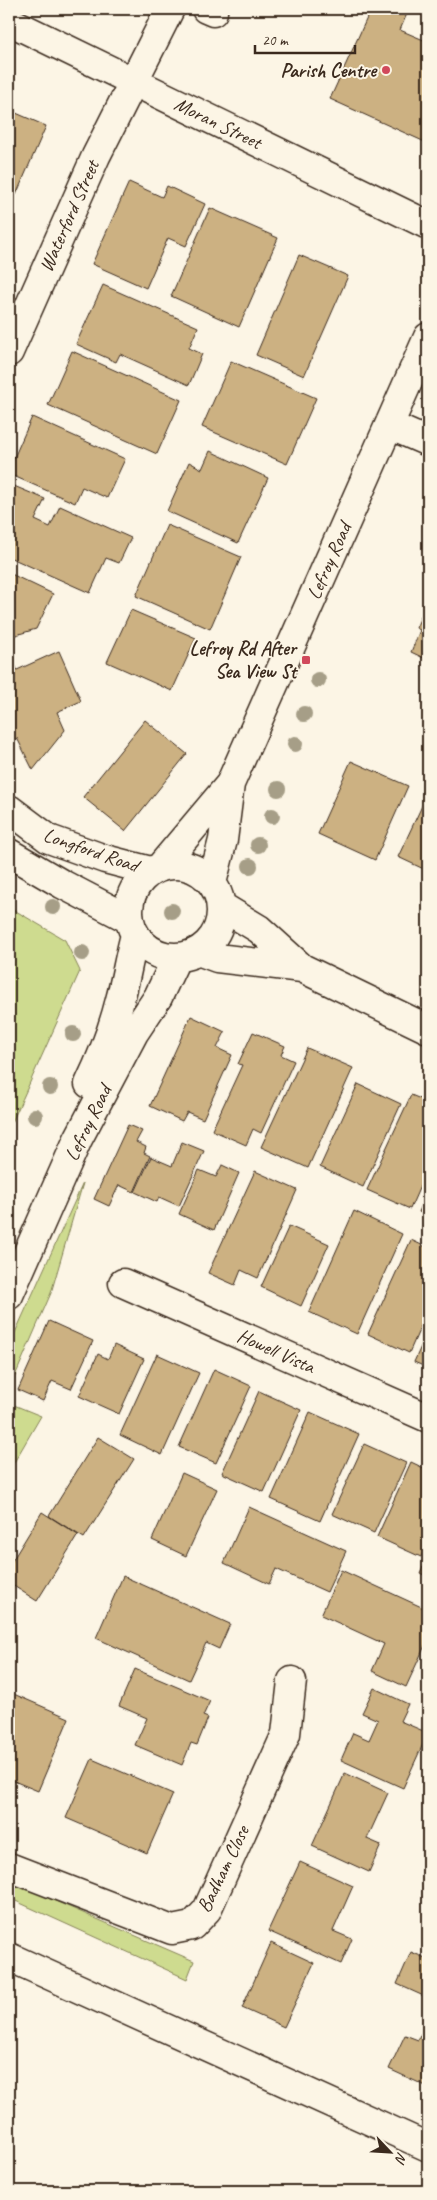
<svg xmlns="http://www.w3.org/2000/svg" width="437" height="2200" font-family="Caveat,sans-serif">
<style>
.green{fill:#cedb8f;stroke:#848256}
.building{fill:#ccb182;stroke:#3b2a1e}
.lines{fill:none;stroke-linecap:round;stroke-linejoin:round}
.minor-casing{stroke:#3b2a1e;stroke-width:31}
.minor{stroke:#fcf5e5;stroke-width:28}
.tree{fill:#a69e87}
.poi-dot{fill:#d1495b;stroke:#fcf5e5;stroke-width:2}
.labels{text-anchor:middle;dominant-baseline:central;stroke-width:4;stroke-linejoin:round;paint-order:stroke}
.poi-label{font-size:20px;font-weight:bold;fill:#3b2a1e;stroke:#fcf5e5;text-anchor:end}
.street-label{font-size:20px;fill:#3b2a1e;stroke:#fcf5e5}
</style>
<rect width="100%" height="100%" fill="#fcf5e5"/>
<filter id="ink" filterUnits="userSpaceOnUse"><feTurbulence type="fractalNoise" baseFrequency=".02" numOctaves="2"/><feDisplacementMap in="SourceGraphic" scale="10" xChannelSelector="R" yChannelSelector="G"/><feConvolveMatrix kernelMatrix="1 2 1 2 8 2 1 2 1" color-interpolation-filters="sRGB"/></filter>
<g filter="url(#ink)">
<path class="green" d="M9,907L65,940L80,971L9,1129Z
M83,1183L51,1293L9,1390V1346Z
M9,1403L41,1416L9,1471Z
M9,1881L194,1961L187,1979L9,1898Z"/>
<path class="building" d="M371,9H409L400,30L426,41L428,35V134L425,142L330,99Z
M9,110L46,126L16,195L9,192Z
M129,182L162,197L167,186L205,204L186,246L168,238L146,288L92,264Z
M210,208L278,238L239,327L171,296Z
M299,255L348,276L304,376L256,355Z
M103,285L198,327L189,348L202,354L189,385L120,354L116,362L76,344Z
M72,351L181,400L157,454L48,405Z
M231,361L316,398L287,464L202,427Z
M32,417L125,459L107,498L82,487L75,503L9,474V469Z
M210,451L268,478L238,543L167,511L189,462L202,469Z
M14,486L45,499L35,520L50,527L60,506L131,538L119,563L106,558L90,593L9,557V498Z
M167,525L241,557L210,629L136,596Z
M9,573L53,594L36,629L9,637Z
M428,600V660L411,652L420,630L416,628Z
M131,610L196,638L172,691L107,662Z
M59,651L81,701L57,712L65,730L33,770L17,738L9,743V661L13,659L17,670Z
M145,720L187,754L125,831L83,797Z
M351,761L408,786L375,860L318,834Z
M428,793V871L398,857Z
M191,1016L225,1032L217,1048L232,1055L203,1119L187,1112L182,1121L150,1106Z
M253,1032L285,1046L281,1055L294,1061L261,1133L253,1129L246,1145L212,1130L242,1065L238,1064Z
M307,1048L353,1068L308,1168L261,1147Z
M358,1084L401,1104L363,1187L320,1167Z
M411,1095L428,1102V1168L410,1209L367,1190Z
M128,1125L142,1131L136,1142L146,1147L144,1153L150,1156L134,1192L119,1185L109,1206L94,1199Z
M182,1142L204,1151L179,1206L159,1197L157,1202L135,1192L151,1157L172,1166Z
M222,1165L239,1173L214,1230L179,1214L199,1170L216,1177Z
M255,1171L297,1190L258,1278L241,1270L235,1285L208,1273Z
M428,1191V1216L419,1212Z
M354,1211L402,1234L357,1334L309,1312Z
M289,1226L329,1244L301,1306L261,1287Z
M411,1240L428,1248V1310L409,1353L368,1334Z
M49,1321L93,1341L71,1389L52,1381L43,1401L18,1390Z
M428,1331V1368L414,1362Z
M114,1345L144,1359L119,1414L79,1396L98,1354L108,1359Z
M157,1354L199,1373L162,1455L120,1435Z
M214,1369L251,1386L216,1463L179,1447Z
M259,1391L301,1410L264,1492L222,1473Z
M310,1412L359,1434L320,1521L271,1499Z
M98,1437L134,1459L84,1538L49,1516Z
M364,1444L406,1463L374,1533L332,1514Z
M411,1462L428,1470V1541L421,1557L377,1537Z
M182,1473L217,1489L186,1556L152,1540Z
M249,1507L346,1551L327,1592L276,1569L269,1584L224,1563Z
M42,1512L78,1535L37,1601L9,1583V1566Z
M428,1555V1577L420,1573Z
M341,1570L428,1610V1639L406,1687L372,1671L384,1644L321,1615Z
M123,1576L230,1624L219,1649L206,1643L189,1680L96,1638Z
M135,1669L210,1701L203,1716L208,1718L197,1745L191,1743L182,1765L135,1745L147,1718L119,1706Z
M374,1688L408,1704L400,1721L428,1733L403,1788L341,1760L353,1733L369,1740L378,1720L362,1713Z
M9,1692L69,1718L38,1791L9,1779L10,1771H9Z
M92,1759L173,1794L147,1853L66,1818Z
M345,1773L388,1793L367,1839L381,1845L369,1872L312,1846Z
M300,1862L353,1886L333,1931L352,1939L341,1964L268,1931Z
M271,1943L314,1963L284,2027L242,2008Z
M411,1952L428,1959V1998L397,1984Z
M428,2019V2087L389,2069L405,2035L418,2040Z"/>
<g class="lines">
<defs>
<path id="minor" d="M206,9L213,12
M9,21L428,225
M9,352L96,156L170,9
M389,425L428,442
M9,809L49,839L105,859L151,871
M9,853L62,884L129,919
M129 911a46 46 0 1 1 92 0a46 46 0 1 1-92 0Z
M161,866L230,784
M212,883L223,840L230,784L428,337
M221,906L259,929L302,968L428,1029
M198,951L217,958L302,968
M89,1084C102,1057 113,1028 120,1000C126,978 129,957 135,935
M123,1283L428,1418
M9,1295L78,1139L134,1033L158,997L177,957
M9,1867L172,1930L192,1926L207,1910L286,1734L292,1681
M9,1957L428,2147"/>
</defs>
<use href="#minor" class="minor-casing"/>
<use href="#minor" class="minor"/>
</g>
<g class="tree">
<circle cx="318" cy="680" r="8"/>
<circle cx="304" cy="714" r="8"/>
<circle cx="295" cy="744" r="8"/>
<circle cx="278" cy="789" r="8"/>
<circle cx="272" cy="816" r="8"/>
<circle cx="258" cy="845" r="8"/>
<circle cx="250" cy="866" r="8"/>
<circle cx="53" cy="907" r="8"/>
<circle cx="172" cy="911" r="8"/>
<circle cx="82" cy="953" r="8"/>
<circle cx="73" cy="1034" r="8"/>
<circle cx="50" cy="1087" r="8"/>
<circle cx="35" cy="1116" r="8"/>
</g>
</g>
<g class="poi-dot">
<circle cx="386" cy="70" r="5"/>
<rect x="301" y="655" width="10" height="10" rx="2.5"/>
</g>
<g class="labels">
<g class="poi-label">
<text x="376" y="70">Parish Centre</text>
<text x="296" y="648">Lefroy Rd After<tspan x="296" dy="23">Sea View St</tspan></text>
</g>
<g class="street-label">
<text transform="translate(218 123) rotate(26)">Moran Street</text>
<text transform="translate(69 216) rotate(-66)">Waterford Street</text>
<text transform="translate(329 561) rotate(-66)">Lefroy Road</text>
<text transform="translate(91 850) rotate(19)">Longford Road</text>
<text transform="translate(88 1123) rotate(-64)">Lefroy Road</text>
<text transform="translate(276 1351) rotate(24)">Howell Vista</text>
<text transform="translate(223 1869) rotate(-64)">Badham Close</text>
</g>
</g>
<rect width="437" height="2200" fill="none" stroke="#fcf5e5" stroke-width="30"/>
<rect x="15" y="15" width="407" height="2170" fill="none" stroke="#3b2a1e" stroke-width="2" filter="url(#ink)"/>
<g transform="translate(390 2152) rotate(115)" stroke="#fcf5e5" stroke-width="4" paint-order="stroke">
<path d="M0-4L9 19L0 12L-9 19Z" fill="#3b2a1e"/>
<text y="-8" font-size="14" font-weight="bold" text-anchor="middle" fill="#3b2a1e">N</text>
</g>
<path d="M255 45v8h100v-8" fill="none" stroke="#3b2a1e" stroke-width="2.5"/>
<text x="262" y="45" font-size="15" fill="#3b2a1e" stroke="#fcf5e5" stroke-width="4" paint-order="stroke">20 m</text>
</svg>
